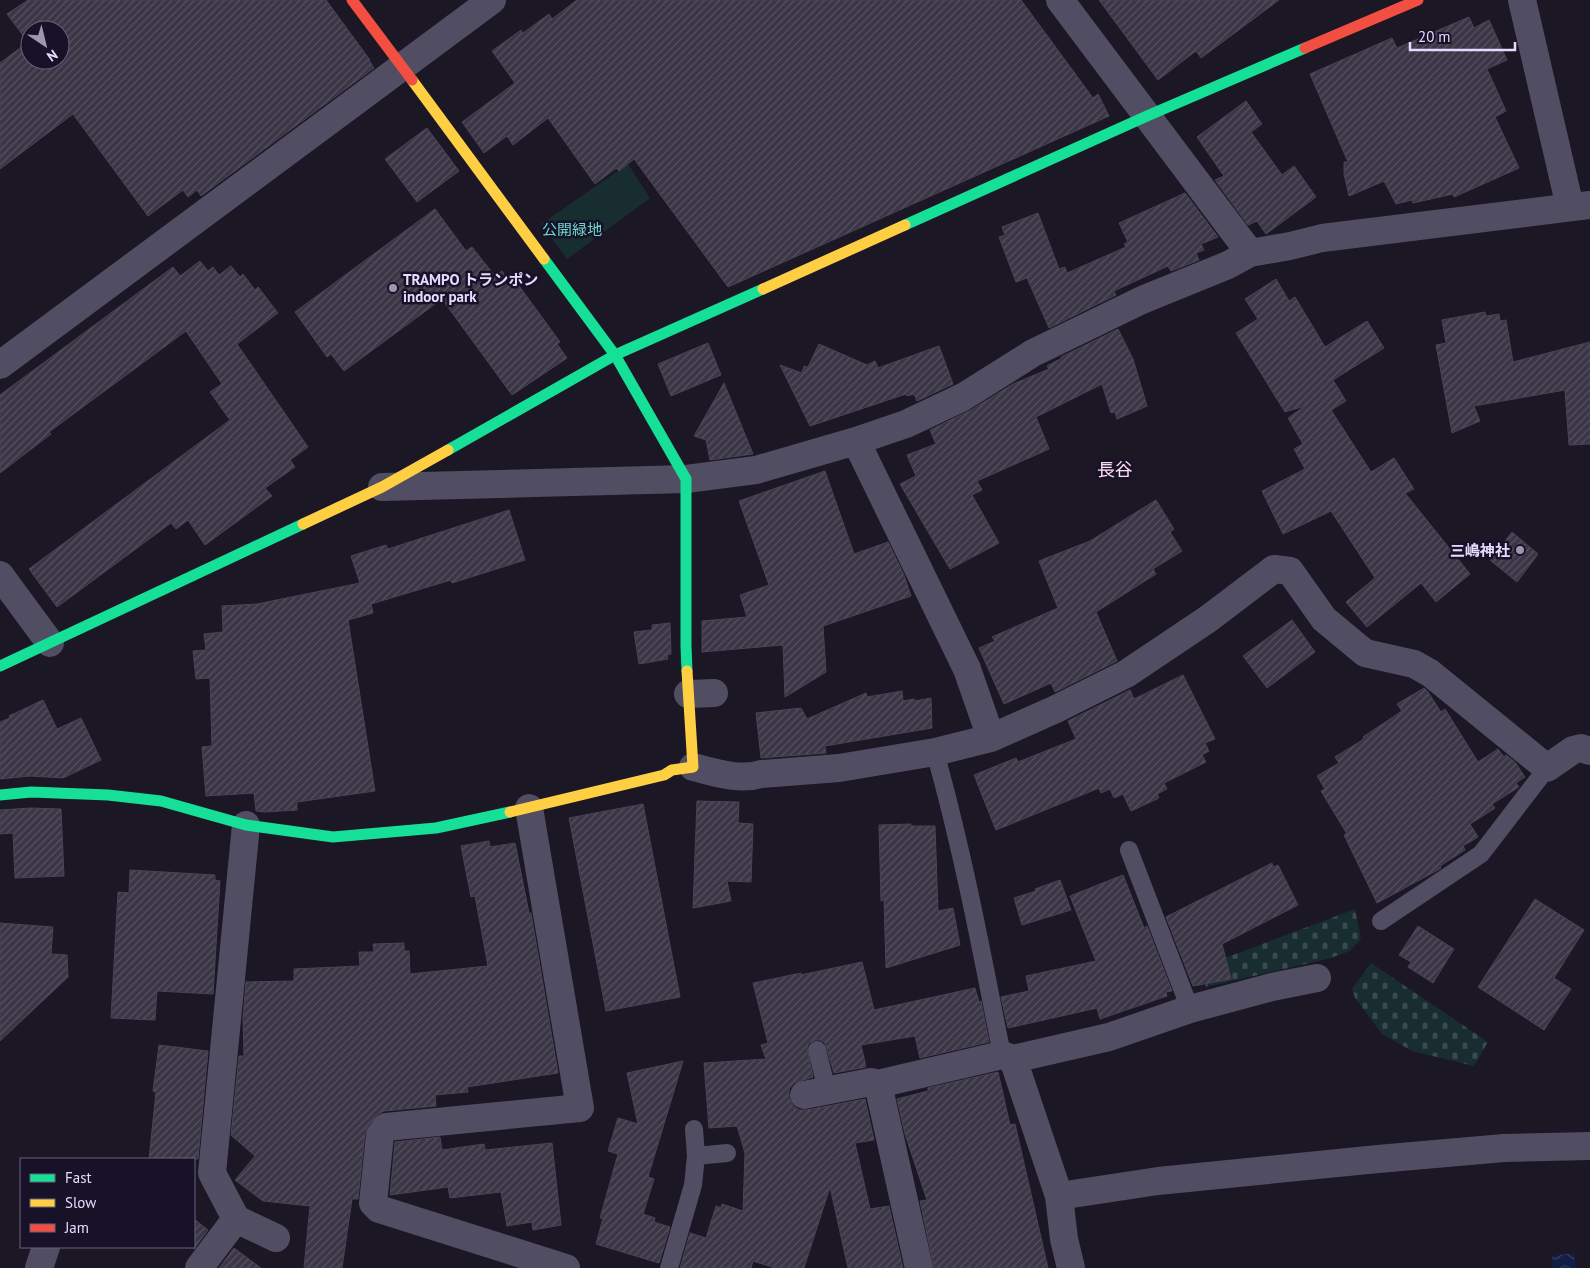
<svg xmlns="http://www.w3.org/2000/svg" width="1590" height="1268" font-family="'PT Sans','Noto Sans JP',sans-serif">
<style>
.green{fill:#172d30}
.cemetery{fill:url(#cemetery-stones)}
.water{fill:url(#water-waves)}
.building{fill:url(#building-hatch);stroke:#484356;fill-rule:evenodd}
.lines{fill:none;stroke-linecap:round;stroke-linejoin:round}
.lane{stroke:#514d63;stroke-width:18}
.street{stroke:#514d63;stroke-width:28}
.fast{stroke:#16e098;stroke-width:11}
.slow{stroke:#ffcf43;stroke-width:11}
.jam{stroke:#f24e42;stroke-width:11}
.poi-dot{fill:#9d97b1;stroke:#181229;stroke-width:2}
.labels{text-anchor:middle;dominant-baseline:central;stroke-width:5;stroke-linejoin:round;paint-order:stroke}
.park-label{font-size:15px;fill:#6bd9ca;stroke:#181229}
.poi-label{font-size:15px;font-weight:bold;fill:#e3dcfd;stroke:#181229;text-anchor:start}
.quarter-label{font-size:18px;fill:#fddeee;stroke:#181229}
</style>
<defs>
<pattern id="cemetery-stones" width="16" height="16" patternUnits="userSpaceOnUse" patternTransform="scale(1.25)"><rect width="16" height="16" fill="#172d30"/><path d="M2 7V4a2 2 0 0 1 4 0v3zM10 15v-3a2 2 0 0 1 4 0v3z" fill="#394b4f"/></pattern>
<pattern id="water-waves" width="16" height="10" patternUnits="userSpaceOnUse" patternTransform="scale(1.25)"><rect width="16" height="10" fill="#111f46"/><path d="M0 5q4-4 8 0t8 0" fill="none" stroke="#343f62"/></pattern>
<pattern id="building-hatch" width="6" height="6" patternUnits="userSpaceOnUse" patternTransform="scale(1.25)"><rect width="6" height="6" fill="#3a3645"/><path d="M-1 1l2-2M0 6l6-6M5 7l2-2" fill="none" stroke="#565261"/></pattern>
</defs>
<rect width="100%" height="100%" fill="#1b1724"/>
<path class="green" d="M628,164L650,198L567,259L541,224Z"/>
<path class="cemetery" d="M1355,909L1361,939L1350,951L1331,958L1206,987L1201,967Z
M1371,963L1488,1042L1474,1066L1412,1051L1382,1034L1355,998L1352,989Z"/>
<path class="water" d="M1574,1253L1576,1268H1553L1552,1256Z"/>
<path class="building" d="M28,0H326L370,60H369L374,68L201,196L197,190L188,197L183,190L148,216L73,114L0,169V63L28,42L7,14ZM30,30H60V60H30Z
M577,0H1021L1093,98L1098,94L1109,116L728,287L634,159L619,171L616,168L595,184L548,118L513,145L507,136L484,153L462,122L515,83L492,51L521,30L523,33L549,14L552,19Z
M1099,0H1279L1201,58L1196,51L1158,80Z
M1469,17L1474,28L1489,20L1507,60L1487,69L1506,111L1495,117L1519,168L1454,197L1453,194L1413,203L1412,200L1396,204L1384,181L1349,196L1344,174V162H1348L1310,74L1392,38L1397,48Z
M1246,101L1262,124L1251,132L1282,175L1294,166L1316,197L1266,234L1257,221L1248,225L1215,180L1224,176L1197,137Z
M427,128L459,171L417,202L385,159Z
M1185,193L1218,237L1201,244L1204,250L1196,253L1199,260L1171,271L1168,266L1114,291L1116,295L1049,328L1027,278L1016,282L999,237L1005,235L1002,227L1038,213L1059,269L1065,267L1067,273L1126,247L1124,244L1128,242L1119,223Z
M435,209L466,251L472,247L495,276L502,271L513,286L517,283L560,342L557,344L567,358L512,395L442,299L344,371L331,354L327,357L295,312Z
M200,261L208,271L213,267L219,275L231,266L240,277L243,274L255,290L258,287L278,313L237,344L308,447L290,460L295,467L265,488L272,496L205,545L188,520L176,529L171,523L57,607L29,569L230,420L210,392L222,384L186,331L49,432L51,434L0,473V395L173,267L180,276Z
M1276,279L1289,301L1295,297L1325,347L1367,321L1384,348L1333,380L1346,401L1331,410L1371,472L1394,458L1414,489L1405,493L1470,574L1436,602L1421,583L1367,627L1346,602L1375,578L1331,511L1283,534L1262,491L1305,469L1294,449L1303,444L1288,418L1305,406L1285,412L1236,333L1258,319L1245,299Z
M1485,312L1486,316L1499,314L1500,321L1506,320L1513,362L1590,342V444L1569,445L1565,390L1474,406L1480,421L1452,433L1436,345L1446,343L1442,320Z
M1118,329L1133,359L1147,406L1117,419L1115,412L1111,413L1102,384L1036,417L1049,449L977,481L982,490L972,495L999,543L950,569L900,484L916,476L907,455L936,444L930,430L971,410L1013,384L1049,369L1047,366L1062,358L1061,357Z
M708,343L721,375L671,396L658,364Z
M819,344L867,365L875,361L878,368L939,346L953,384L917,401L914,394L907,396L906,394L810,426L780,365L802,373L804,366L808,367Z
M724,383L753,454L710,460L706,440L694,436Z
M825,471L854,554L888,542L904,575L911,596L823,626L826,672L785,697L783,645L702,652V621L747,617L740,595L769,585L739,501Z
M1156,500L1174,529L1170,532L1182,551L1153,569L1156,574L1096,612L1117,661L1055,692L1051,683L1004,704L979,648L995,641L992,637L1058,608L1039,561L1090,541Z
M509,510L525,560L452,583L451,580L371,604L373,613L348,620L375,791L297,802V810L264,812L256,811L254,793L206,796L202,747L212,746L210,678L196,679L193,651L206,650L204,634L223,632L222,606L257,604L360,583L351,556L386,545L388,549Z
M1512,532L1538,554L1517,582L1490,560Z
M1292,620L1315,652L1267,688L1243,656Z
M670,623L671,654L667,655L668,659L639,664L634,632L652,630V625Z
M1183,675L1215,739L1205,743L1209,751L1202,755L1206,762L1164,783L1167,789L1157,794L1159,798L1131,811L1123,794L1114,798L1110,789L1101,793L1099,788L996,830L974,775L1016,758L1018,762L1076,739L1068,721L1130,690L1134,699Z
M1424,688L1428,692L1441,712L1445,709L1478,762L1498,749L1504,757L1506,755L1515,762L1525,777L1516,783L1519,787L1492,804L1495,808L1470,824L1478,837L1463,846L1465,850L1440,866L1441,868L1438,870L1377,903L1344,835L1347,834L1321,791L1325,789L1317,776L1339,763L1335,757L1364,739L1363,737L1402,711L1397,704Z
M902,691L903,701L914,699L915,701L931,698L932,728L825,746L826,753L761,758L756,713L801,708L807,719L866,693L867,697Z
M43,700L57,729L81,718L101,760L63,778L30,776L0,779V722L10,718L9,716Z
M697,801L739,802L738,823L753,824L751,882L727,881L731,901L693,908Z
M643,804L680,997L606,1011L569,818Z
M31,808L61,809L64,876L15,878L13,833L0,834V810Z
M911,824V826H935L938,911L953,908L960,945L886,968L884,900L881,901L879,825Z
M489,841L490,847L515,843L529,913H531L558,1073L467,1087L468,1092L435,1095L436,1106L384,1111L378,1114L368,1126L365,1133L358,1199H352L342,1268H304L310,1206L263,1201L235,1180L255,1156L231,1135L239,1056H244L243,1018L246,982L294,981V969L360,966L359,952H374L373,944L404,943V951H409L410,974L488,966L475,896L471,897L461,846Z
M1272,863L1273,867L1278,865L1298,905L1222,944L1231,979L1193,986L1166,917Z
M130,870L215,875V880L220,881L213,994L157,991L155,1020L111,1018L118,892L129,893Z
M1123,875L1144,928L1147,926L1172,991L1166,992L1167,996L1100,1019L1097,1008L1008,1028L1001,997L1029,991L1026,976L1096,961L1070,896Z
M1060,880L1071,910L1022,925L1014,898L1036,891L1035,889Z
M1535,899L1584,930L1554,978L1571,989L1544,1030L1478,987Z
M0,923L53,927L51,954L67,955L68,977L0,1041Z
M1418,926L1454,949L1433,983L1408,967L1411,962L1399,955Z
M862,962L874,1010L975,988L979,1002L981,1001L989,1042L920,1058L915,1036L861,1045L866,1067L834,1073L825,1043L820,1040H815L809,1043L807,1048L813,1077L794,1083L789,1089V1098L793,1106L799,1110H807L865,1099L874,1140L855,1143L870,1209L889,1206L903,1268H848L830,1187L804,1268H775L753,1261L751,1268H680L690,1233L706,1238L716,1206L721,1208L722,1204L743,1211L745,1153L737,1126L709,1128L704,1063L766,1059L761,1045L768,1043L753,983L801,973V975Z
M159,1045L208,1051L198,1159H149L156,1092L153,1091Z
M683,1061L648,1177L654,1179L643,1214L655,1218L654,1222L670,1227L659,1263L596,1244L603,1218H600L618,1154L608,1151L618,1118L638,1124L627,1073Z
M998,1072L1010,1125L1015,1124L1048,1268H934L920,1201L927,1200L905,1134L897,1099L928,1091V1088Z
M440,1137L442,1150L484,1144L485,1150L552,1143L561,1225L533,1230L532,1222L507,1226L501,1192L450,1198L448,1187L390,1195L395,1142Z
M194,1219L208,1230L194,1249Z
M234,1248L261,1268H219Z"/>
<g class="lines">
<path class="lane" d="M935,752C963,852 982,953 1002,1055
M1129,850L1190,1009
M1381,921L1481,854L1547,768
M817,1050L827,1090
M694,1129L696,1156
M669,1268L693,1185L696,1156L727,1153"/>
<path class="street" d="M1060,0L1250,253
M1522,0L1570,207
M0,365L492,0
M856,441L967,669L991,738
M382,487L686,479L756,470L856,441L906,424L963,397L1033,353L1142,300L1228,265L1250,253L1290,246L1322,238L1590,205
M0,575L50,643
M688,694L714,693
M693,767C714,772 739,781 761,774L839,768L935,752L991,738L1056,709L1126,674L1208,619L1274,569L1290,571L1324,619L1365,653L1414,664L1430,673L1547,768L1573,750L1581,748L1590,751
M529,808L580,1108L386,1127L380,1135L373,1203L379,1209L566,1268
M246,825L212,1173L236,1219L276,1238
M1013,1059L1109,1037L1190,1009L1272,987L1317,978
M804,1095L871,1082L878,1084
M1059,1196L1158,1181L1378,1159L1504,1148L1590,1146
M39,1268L46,1247
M199,1268L236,1219
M919,1268L878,1084L1002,1055L1013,1059L1059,1196L1064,1239L1071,1268"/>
<path class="fast" d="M905,225L1147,116L1305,48
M544,259L615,355L686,479V646L687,671
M448,450L615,355L763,289
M0,666L303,524
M0,795L31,792L108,795L161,801L246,825L333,837L436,828L510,812"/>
<path class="slow" d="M412,80L544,259
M763,289L905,225
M303,524L382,487L448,450
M510,812L664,775L672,770L693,767L687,671"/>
<path class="jam" d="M352,0L412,80
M1305,48L1418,0"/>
</g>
<g class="poi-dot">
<circle cx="393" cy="288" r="5"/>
<circle cx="1520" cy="550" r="5"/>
</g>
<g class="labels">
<g class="park-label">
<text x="572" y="229">公開緑地</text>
</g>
<g class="poi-label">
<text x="403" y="279">TRAMPO トランポン<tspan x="403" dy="17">indoor park</tspan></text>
<text x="1510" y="550" text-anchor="end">三嶋神社</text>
</g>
<g class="quarter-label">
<text x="1115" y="469">長谷</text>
</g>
</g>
<rect x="20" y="1158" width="175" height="90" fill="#181229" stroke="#69637e"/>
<rect x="30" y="1174" width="25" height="8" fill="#16e098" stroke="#69637e"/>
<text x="65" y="1183" font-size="15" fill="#e3dcfd">Fast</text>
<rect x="30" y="1199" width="25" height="8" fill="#ffcf43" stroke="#69637e"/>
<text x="65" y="1208" font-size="15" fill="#e3dcfd">Slow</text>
<rect x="30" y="1224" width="25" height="8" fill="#f24e42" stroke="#69637e"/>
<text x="65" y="1233" font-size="15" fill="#e3dcfd">Jam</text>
<g transform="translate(45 45) rotate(145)"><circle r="24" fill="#181229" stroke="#69637e"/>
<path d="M0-4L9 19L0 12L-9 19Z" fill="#9d97b1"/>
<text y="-8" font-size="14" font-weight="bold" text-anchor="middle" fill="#e3dcfd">N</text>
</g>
<path d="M1410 42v8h105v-8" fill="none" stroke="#e3dcfd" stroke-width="2.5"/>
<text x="1418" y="42" font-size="15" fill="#e3dcfd" stroke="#181229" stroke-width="4" paint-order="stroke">20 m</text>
</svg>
